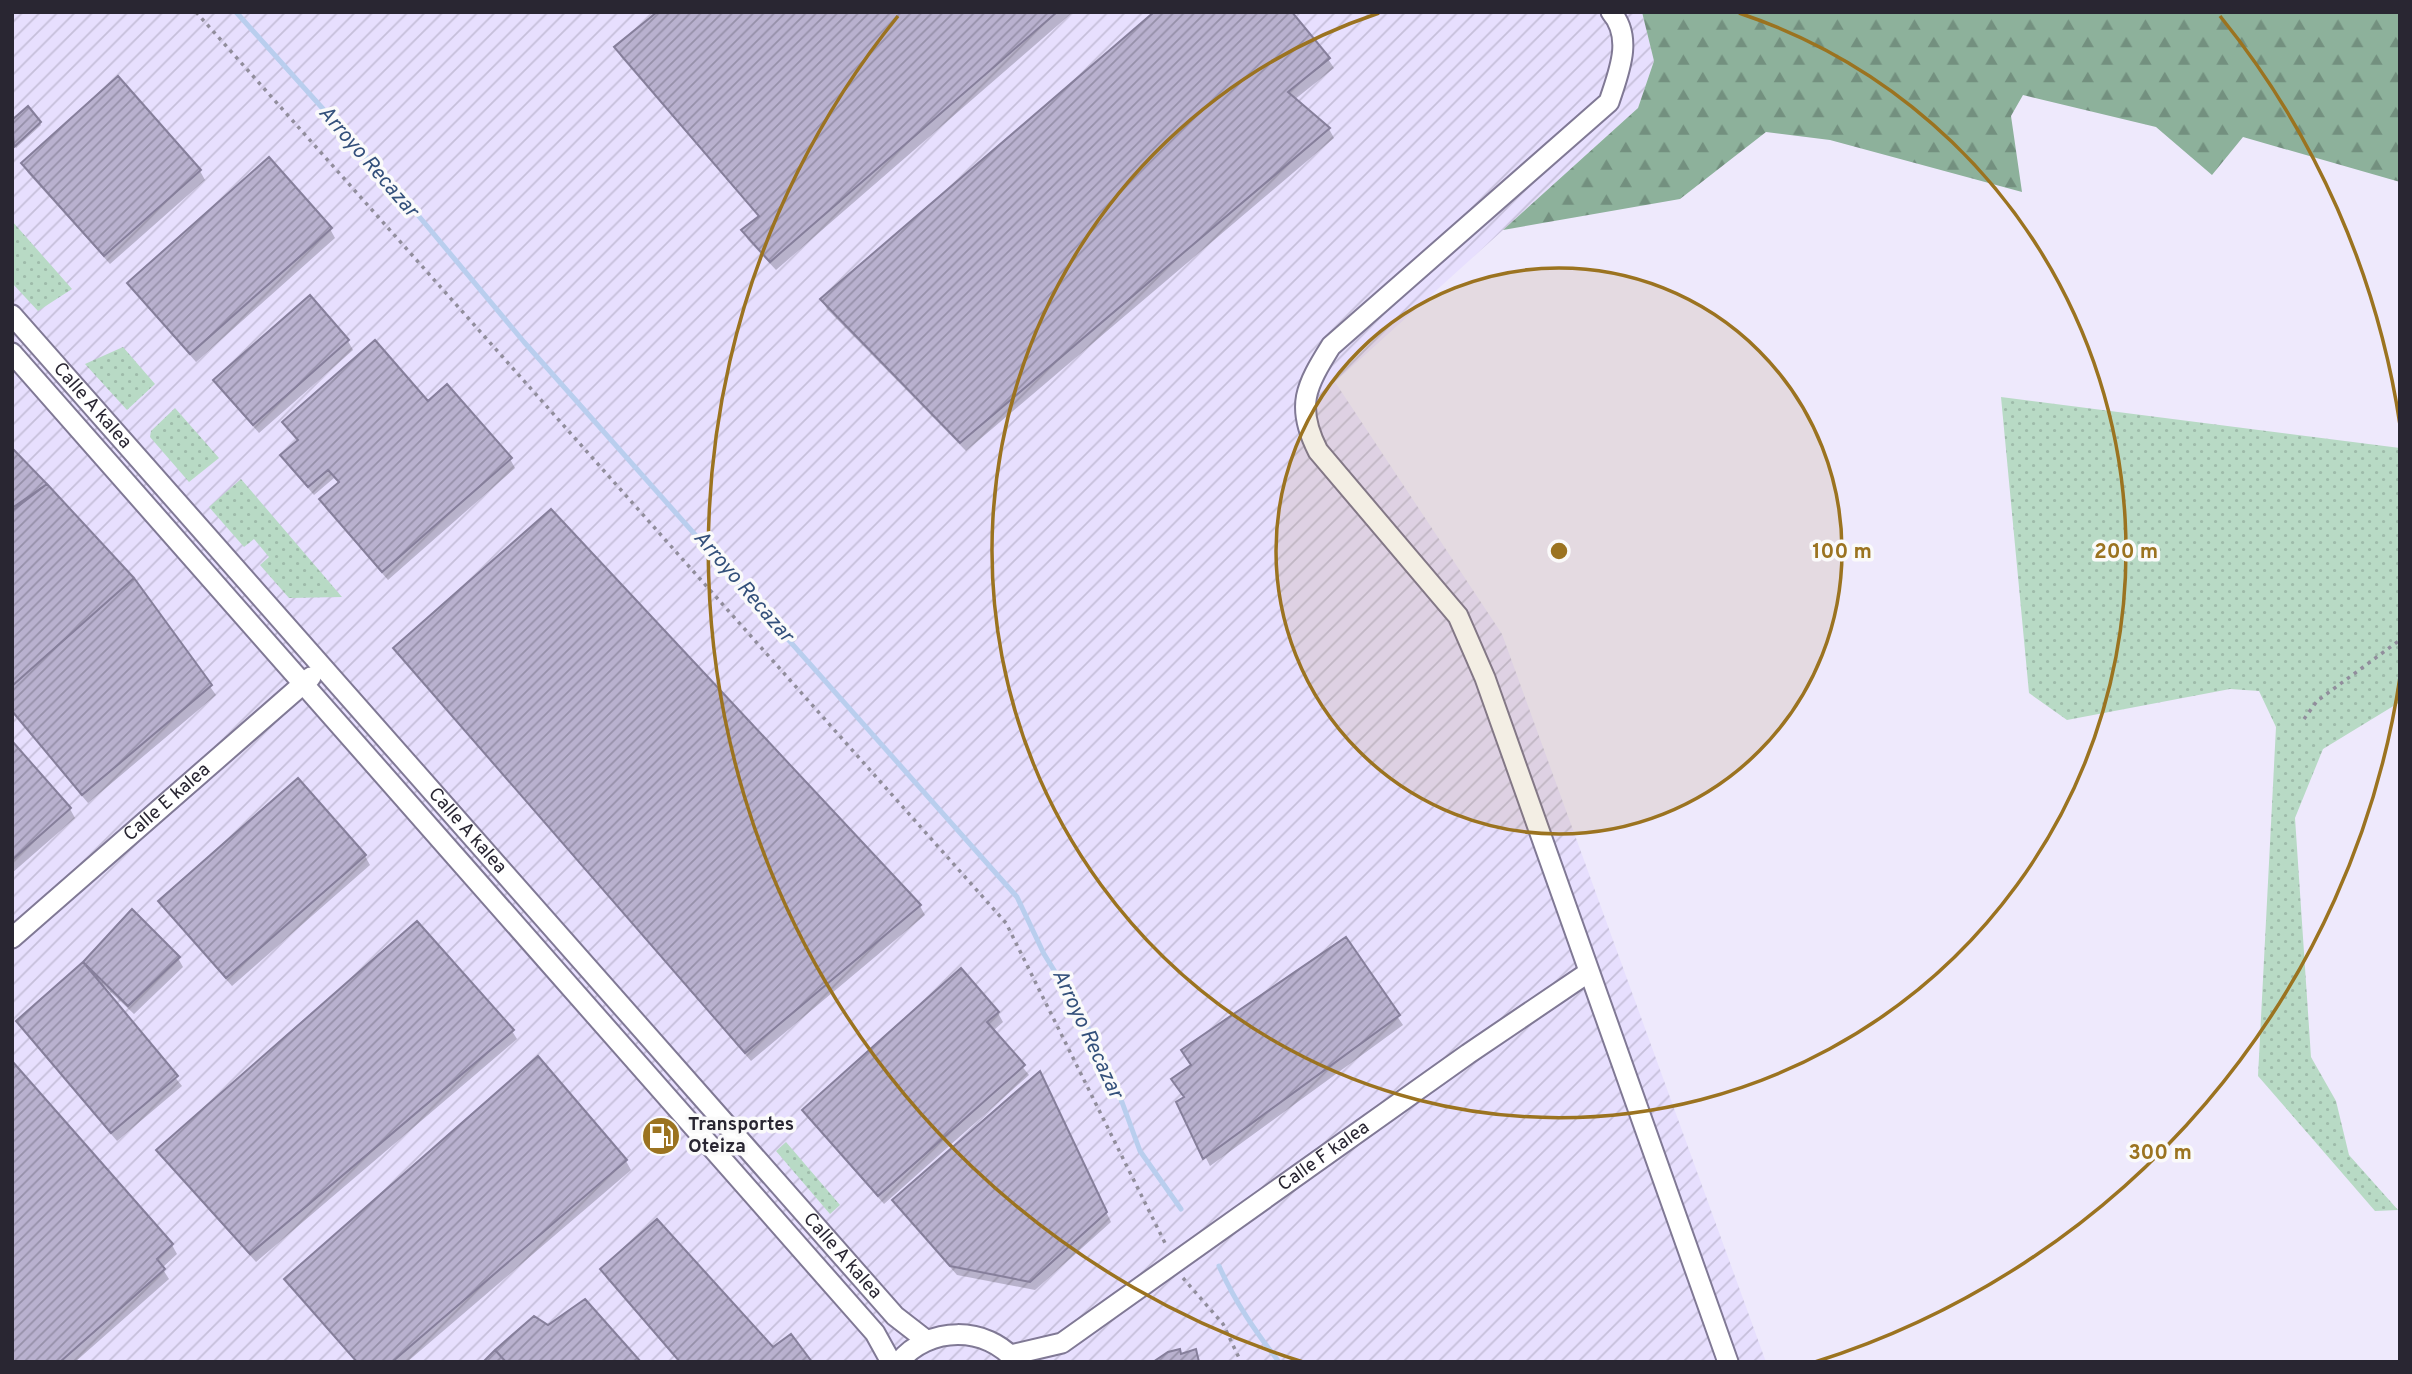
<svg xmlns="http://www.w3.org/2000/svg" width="2412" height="1374" font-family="Overpass,sans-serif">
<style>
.industrial{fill:url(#industrial-furrows)}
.grass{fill:url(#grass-dots)}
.forest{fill:url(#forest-firs)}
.shadow{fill:#0003}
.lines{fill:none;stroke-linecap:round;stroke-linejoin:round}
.stream{stroke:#b9ceee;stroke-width:5}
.building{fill:url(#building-hatch);stroke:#867f9b;stroke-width:2}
.minor-casing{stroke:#807995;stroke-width:23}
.path{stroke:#918d9c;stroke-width:3.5;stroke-dasharray:3.5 5;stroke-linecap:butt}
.minor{stroke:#fff;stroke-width:19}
.ring{fill:none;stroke:#9b7320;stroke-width:3.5}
.labels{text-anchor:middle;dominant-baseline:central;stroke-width:7;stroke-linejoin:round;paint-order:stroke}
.street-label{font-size:19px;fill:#292632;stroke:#fafafa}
.poi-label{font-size:19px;font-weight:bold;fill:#292632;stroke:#fafafa;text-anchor:start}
.water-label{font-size:21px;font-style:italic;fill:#33507b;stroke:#fafafa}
.centre{fill:#9b7320;stroke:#fafafa;stroke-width:3.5}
.ring-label{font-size:21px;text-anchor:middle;font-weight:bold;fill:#9b7320;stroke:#fafafa;stroke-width:7;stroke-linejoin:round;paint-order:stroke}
</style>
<defs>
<pattern id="industrial-furrows" width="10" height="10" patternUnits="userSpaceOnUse" patternTransform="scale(1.75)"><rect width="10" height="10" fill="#e7dffe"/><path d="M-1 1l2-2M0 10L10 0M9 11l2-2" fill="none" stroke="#c6bfda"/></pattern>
<pattern id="grass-dots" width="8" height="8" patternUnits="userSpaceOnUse" patternTransform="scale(1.75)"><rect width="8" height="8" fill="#b8dac5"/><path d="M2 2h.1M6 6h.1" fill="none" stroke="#9ebbaa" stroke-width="1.8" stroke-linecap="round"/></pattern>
<pattern id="forest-firs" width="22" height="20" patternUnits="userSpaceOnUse" patternTransform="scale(1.75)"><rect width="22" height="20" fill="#8db19b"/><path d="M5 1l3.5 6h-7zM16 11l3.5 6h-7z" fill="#73907f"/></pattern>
<pattern id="building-hatch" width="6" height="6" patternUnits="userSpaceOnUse" patternTransform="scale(1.75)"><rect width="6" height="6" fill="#b9b1cf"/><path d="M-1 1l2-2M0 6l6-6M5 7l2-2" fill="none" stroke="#9690a9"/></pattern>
</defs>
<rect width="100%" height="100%" fill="#eee9fc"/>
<path class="industrial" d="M12,12H1642L1654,61L1638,108L1335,382L1502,634L1766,1362H12Z"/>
<path class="grass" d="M12,221L72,289L38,311L12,283Z
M123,347L155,384L127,410L85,364Z
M2001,397L2400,448V702L2323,749L2295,818L2311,1057L2336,1101L2349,1155L2398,1210L2375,1211L2258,1076L2276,727L2259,691L2230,689L2067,720L2029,693Z
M175,408L219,458L189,482L150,437L151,431Z
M241,479L342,597L289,598L260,565L269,557L254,539L244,547L209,507Z
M786,1142L840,1205L830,1214L776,1151Z"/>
<path class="forest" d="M1642,12H2400V182L2243,137L2212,175L2156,127L2023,95L2011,116L2022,192L1830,140L1766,132L1680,199L1503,230L1638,108L1654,61Z"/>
<path class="shadow" d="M660,12H1073L776,270L748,240L743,231L760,218L621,57L616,48Z
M1328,59L1334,68L1294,100L1329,129L1334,138L966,451L827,309L822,300Z
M12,122L40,123L41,125L16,148L12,144Z
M23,164L200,171L205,180L110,264L28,173Z
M330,229L335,238L196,362L135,292L129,283Z
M310,297L348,341L353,350L259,433L220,389L215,380Z
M284,422L510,459L515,468L388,580L326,509L321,500L340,484L334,478L314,495L287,464L282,455L298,441Z
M12,451L133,579L216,695L88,803L12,713Z
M550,512L920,906L925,915L751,1061L401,657L396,648Z
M12,743L70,809L75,818L12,873Z
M365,856L370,865L232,986L166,910L161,901Z
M132,911L178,958L183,967L134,1014L104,986L102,987L182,1086L117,1141L23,1030L18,1021L84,963Z
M1345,939L1403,1025L1210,1166L1178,1103L1185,1098L1193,1066Z
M998,1013L1003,1022L993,1031L1029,1075L884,1204L809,1119L804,1110Z
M512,1031L517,1039L256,1262L164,1159L159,1150Z
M12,1064L172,1245L177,1254L162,1268L169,1279L75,1362H12Z
M1044,1082L1111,1222L1035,1290L957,1275L900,1209L894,1200Z
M626,1161L631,1170L407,1362H356L292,1288L287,1279Z
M602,1270L773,1349L810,1362H679L607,1279Z"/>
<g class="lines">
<path class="stream" d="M236,12L412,208L524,342L1017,897L1044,954L1083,1017L1119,1094L1140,1151L1181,1209
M1219,1266C1235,1302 1255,1331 1279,1362"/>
</g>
<path class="building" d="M657,12H1057L770,262L741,230L759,216L614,47Z
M1154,12H1292L1330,58L1288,92L1330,128L960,443L820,299Z
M118,76L201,170L104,256L21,163Z
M28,106L41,122L14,147L12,120Z
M269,157L332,228L190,354L127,283Z
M310,295L349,340L253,425L213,380Z
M375,340L428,401L447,384L512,458L382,572L319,499L339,482L328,470L308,487L280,455L298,440L282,422Z
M12,448L47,484L12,508Z
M47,484L134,578L12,686V511Z
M551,509L921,905L745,1053L393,648Z
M134,578L212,685L82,795L12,711V686Z
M12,741L71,808L12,860Z
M298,778L366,855L226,978L158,901Z
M132,909L180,957L128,1006L83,962Z
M417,921L514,1030L250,1254L156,1150Z
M1346,937L1400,1015L1203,1159L1176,1102L1184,1097L1171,1079L1191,1065L1181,1050Z
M83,962L178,1076L111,1133L16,1021Z
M961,968L999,1012L987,1022L1025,1065L878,1196L802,1110Z
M538,1056L627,1160L392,1362H357L284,1279Z
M12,1061L173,1244L157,1259L165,1269L60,1362H12Z
M1040,1071L1107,1212L1030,1282L950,1266L892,1200Z
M657,1219L773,1347L791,1334L812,1362H680L600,1269Z
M585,1299L641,1362H506L495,1350L534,1316L548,1325Z
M1180,1349L1181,1354L1196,1349L1199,1362H1153L1168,1352Z
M495,1350L506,1362H483Z"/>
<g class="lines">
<defs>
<g id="minor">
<path d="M1611,12C1634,38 1618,74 1609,102L1331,346C1306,386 1295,406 1318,451L1458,616L1485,678L1728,1362"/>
<path id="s1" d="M12,315L895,1316L926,1340"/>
<path d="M12,353L875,1333L891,1362"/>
<path id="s2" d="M12,938L311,677"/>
<path id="s3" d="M1011,1355L1062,1343L1468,1054L1589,972"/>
<path d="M899,1362C928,1326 987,1325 1016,1362"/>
</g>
</defs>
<use href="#minor" class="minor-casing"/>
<path class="path" d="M196,12L1006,923L1167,1247
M2304,719L2317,701L2400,640
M1183,1278L1223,1324L1241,1362"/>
<use href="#minor" class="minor"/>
</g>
<circle cx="1559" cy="551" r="283" fill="#9b7320" fill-opacity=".12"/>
<g class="ring">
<circle cx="1559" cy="551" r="283"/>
<path d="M1739 13A567 567 0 1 1 1379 13"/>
<path d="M2400 677A850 850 0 0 1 1815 1362M1303 1362A850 850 0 0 1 898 16M2220 16A850 850 0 0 1 2400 425"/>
</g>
<defs>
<symbol id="fuel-disc" viewBox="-11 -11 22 22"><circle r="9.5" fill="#9b7320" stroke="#fafafa"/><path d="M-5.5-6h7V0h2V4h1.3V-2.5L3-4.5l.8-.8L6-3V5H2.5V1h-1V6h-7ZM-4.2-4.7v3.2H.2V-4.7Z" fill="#fff"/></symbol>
</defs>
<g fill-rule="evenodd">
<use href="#fuel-disc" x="639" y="1114" width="44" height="44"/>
</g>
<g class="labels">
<g class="street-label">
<text stroke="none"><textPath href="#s1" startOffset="121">Calle A kalea</textPath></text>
<text stroke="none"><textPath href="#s2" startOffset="206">Calle E kalea</textPath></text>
<text stroke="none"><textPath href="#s1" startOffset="688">Calle A kalea</textPath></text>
<text stroke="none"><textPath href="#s3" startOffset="374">Calle F kalea</textPath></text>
<text stroke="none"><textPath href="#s1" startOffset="1255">Calle A kalea</textPath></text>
</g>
<g class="poi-label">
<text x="688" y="1125">Transportes<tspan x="688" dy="22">Oteiza</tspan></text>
</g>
<g class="water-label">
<text transform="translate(368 162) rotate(49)">Arroyo Recazar</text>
<text transform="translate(743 587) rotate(49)">Arroyo Recazar</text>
<text transform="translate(1087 1034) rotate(65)">Arroyo Recazar</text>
</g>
</g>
<circle cx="1559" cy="551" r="10" class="centre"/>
<g class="ring-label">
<text x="1842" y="558">100 m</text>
<text x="2126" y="558">200 m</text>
<text x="2160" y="1159">300 m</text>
</g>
<rect width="2412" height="1374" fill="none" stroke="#292632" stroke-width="28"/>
</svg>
